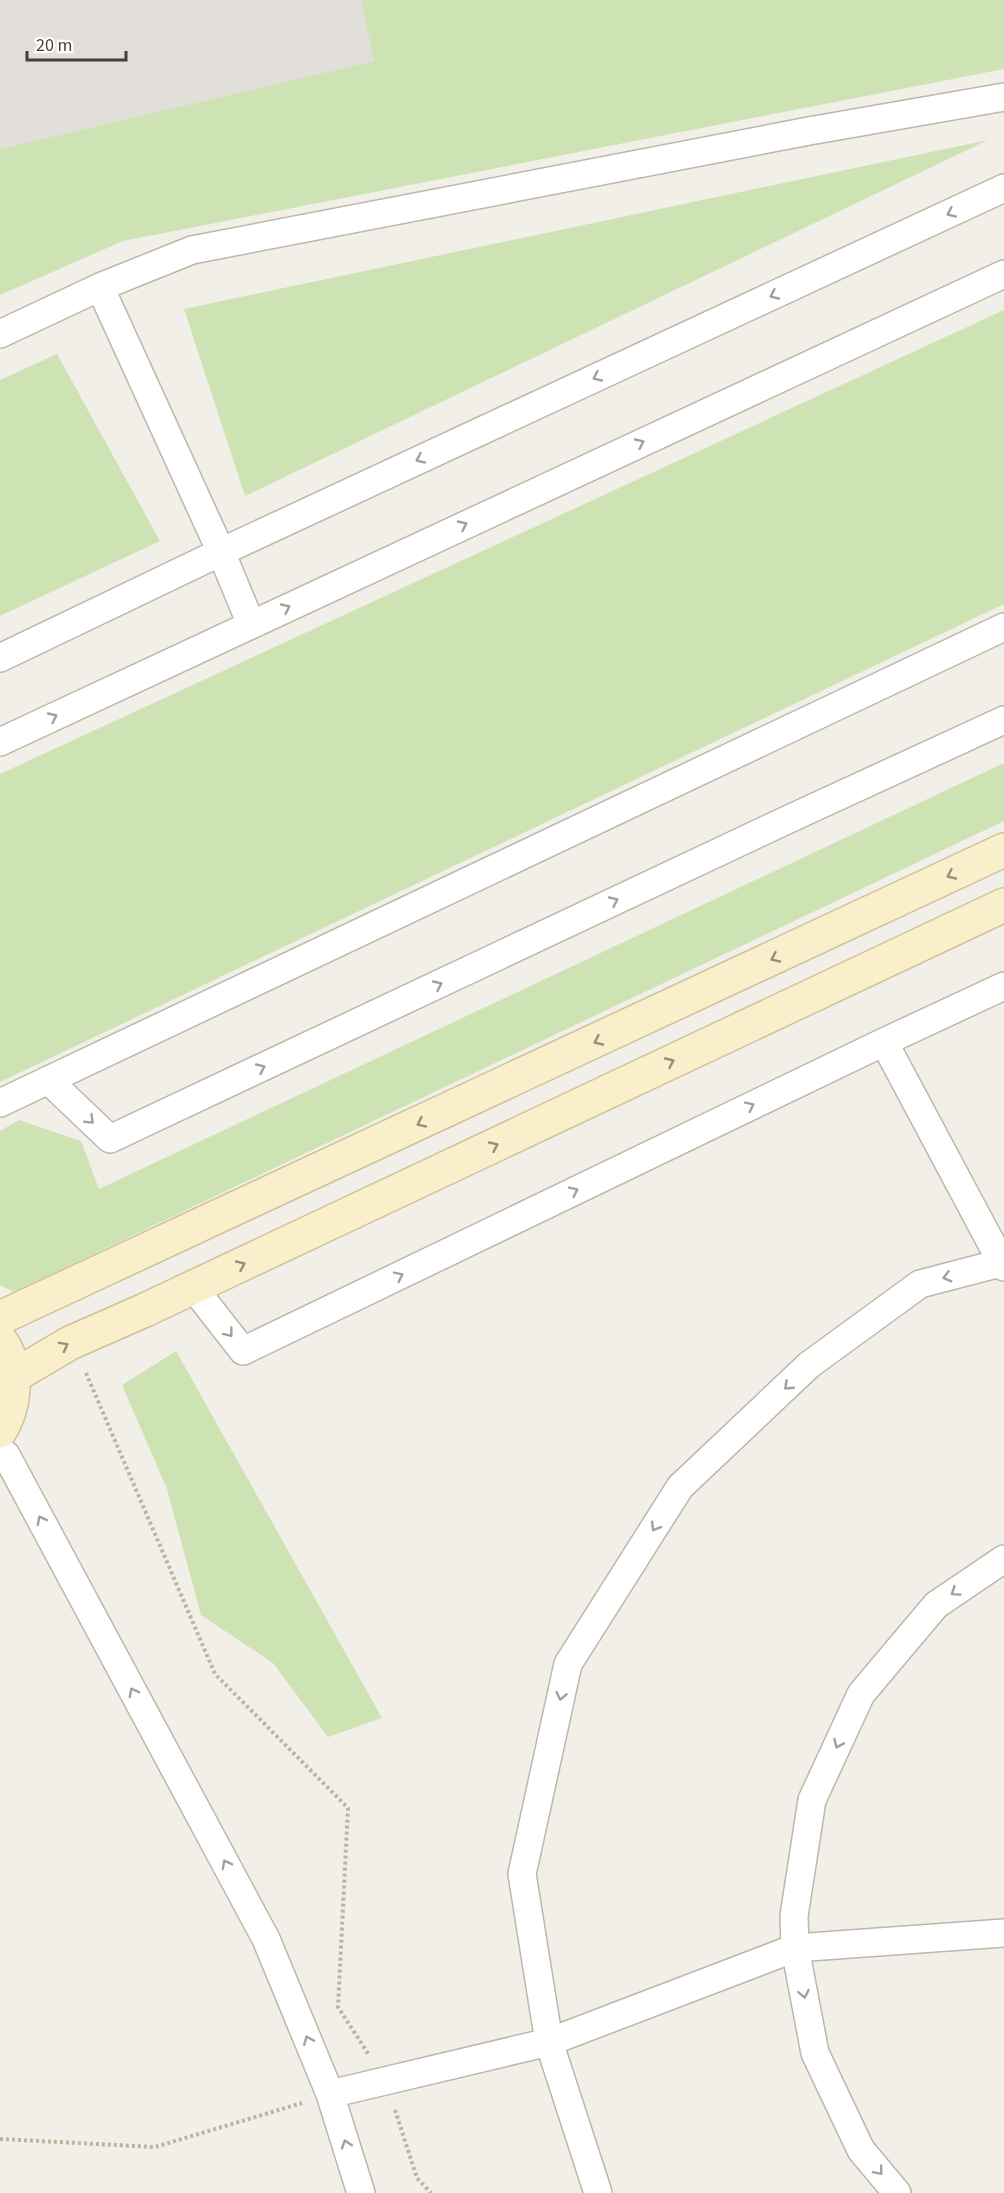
<svg xmlns="http://www.w3.org/2000/svg" width="1004" height="2193" font-family="'Source Sans 3',sans-serif">
<style>
.industrial{fill:#e2ded9}
.green{fill:#cde3b4}
.lines{fill:none;stroke-linecap:round;stroke-linejoin:round}
.street-casing{stroke:#bdb7ab;stroke-width:30}
.secondary-casing{stroke:#cdc29c;stroke-width:36}
.path{stroke:#bdb39e;stroke-width:4;stroke-dasharray:3 3;stroke-linecap:butt}
.street{stroke:#fff;stroke-width:27}
.secondary{stroke:#f9efcb;stroke-width:33}
.oneway{stroke:#a2a09b}
.oneway2{stroke:#968f7a}
</style>
<rect width="100%" height="100%" fill="#f2efe8"/>
<path class="industrial" d="M0,0H361L375,61L0,149Z"/>
<path class="green" d="M361,0H1004V69L123,241L0,295V149L374,61Z
M988,140L245,496L184,309Z
M1004,310V604L0,1082V774Z
M57,354L160,541L0,616V380Z
M1004,763V821L14,1292L0,1285V1131L19,1120L81,1141L99,1189Z
M176,1351L382,1718L328,1737L273,1663L201,1615L167,1489L122,1385Z"/>
<g class="lines">
<defs>
<path id="street" d="M100,287L221,552L251,624
M0,334L100,287L192,250L809,131L1004,97
M0,658L221,552L1004,188
M0,742L1004,274
M884,1042L1004,1267
M48,1080L110,1139L789,819L1004,720
M0,1103L1004,627
M193,1287L243,1351L884,1042L1004,986
M0,1450L6,1455L266,1939L330,2094L361,2193
M330,2094L549,2042L795,1948L1004,1933
M598,2193L549,2042L522,1874L568,1664L680,1487L809,1365L920,1284L1004,1262
M897,2193L861,2150L815,2053L795,1948L794,1916L812,1800L861,1694L936,1605L1004,1559"/>
<path id="secondary" d="M0,1318L1004,850
M0,1340C19,1365 16,1405 0,1431
M14,1376L70,1343L145,1310L1004,905"/>
</defs>
<use href="#street" class="street-casing"/>
<use href="#secondary" class="secondary-casing"/>
<path class="path" d="M86,1373L215,1674L348,1808L338,2007L369,2055
M395,2110L417,2178L431,2193
M0,2139L155,2147L302,2103"/>
<use href="#street" class="street"/>
<use href="#secondary" class="secondary"/>
</g>
<defs><path id="oneway-chevron" d="M-2-3.5L2.5 0L-2 3.5" fill="none" stroke-width="1.6" stroke-linecap="round" stroke-linejoin="round" transform="scale(1.5)"/></defs>
<g class="oneway">
<use href="#oneway-chevron" transform="translate(951 213) rotate(155)"/>
<use href="#oneway-chevron" transform="translate(774 295) rotate(155)"/>
<use href="#oneway-chevron" transform="translate(597 377) rotate(155)"/>
<use href="#oneway-chevron" transform="translate(640 443) rotate(-25)"/>
<use href="#oneway-chevron" transform="translate(420 459) rotate(155)"/>
<use href="#oneway-chevron" transform="translate(463 525) rotate(-25)"/>
<use href="#oneway-chevron" transform="translate(286 608) rotate(-25)"/>
<use href="#oneway-chevron" transform="translate(53 717) rotate(-25)"/>
<use href="#oneway-chevron" transform="translate(614 901) rotate(-25)"/>
<use href="#oneway-chevron" transform="translate(438 985) rotate(-25)"/>
<use href="#oneway-chevron" transform="translate(261 1068) rotate(-25)"/>
<use href="#oneway-chevron" transform="translate(750 1106) rotate(-26)"/>
<use href="#oneway-chevron" transform="translate(90 1120) rotate(44)"/>
<use href="#oneway-chevron" transform="translate(574 1191) rotate(-26)"/>
<use href="#oneway-chevron" transform="translate(399 1276) rotate(-26)"/>
<use href="#oneway-chevron" transform="translate(947 1277) rotate(165)"/>
<use href="#oneway-chevron" transform="translate(229 1333) rotate(52)"/>
<use href="#oneway-chevron" transform="translate(788 1386) rotate(137)"/>
<use href="#oneway-chevron" transform="translate(41 1520) rotate(-118)"/>
<use href="#oneway-chevron" transform="translate(655 1527) rotate(122)"/>
<use href="#oneway-chevron" transform="translate(955 1592) rotate(146)"/>
<use href="#oneway-chevron" transform="translate(133 1692) rotate(-118)"/>
<use href="#oneway-chevron" transform="translate(561 1696) rotate(102)"/>
<use href="#oneway-chevron" transform="translate(838 1744) rotate(114)"/>
<use href="#oneway-chevron" transform="translate(226 1864) rotate(-118)"/>
<use href="#oneway-chevron" transform="translate(804 1994) rotate(79)"/>
<use href="#oneway-chevron" transform="translate(308 2040) rotate(-112)"/>
<use href="#oneway-chevron" transform="translate(346 2144) rotate(-108)"/>
<use href="#oneway-chevron" transform="translate(879 2171) rotate(50)"/>
</g>
<g class="oneway2">
<use href="#oneway-chevron" transform="translate(951 875) rotate(155)"/>
<use href="#oneway-chevron" transform="translate(775 958) rotate(155)"/>
<use href="#oneway-chevron" transform="translate(598 1041) rotate(155)"/>
<use href="#oneway-chevron" transform="translate(670 1062) rotate(-25)"/>
<use href="#oneway-chevron" transform="translate(421 1123) rotate(155)"/>
<use href="#oneway-chevron" transform="translate(494 1146) rotate(-25)"/>
<use href="#oneway-chevron" transform="translate(241 1265) rotate(-25)"/>
<use href="#oneway-chevron" transform="translate(64 1346) rotate(-29)"/>
</g>
<path d="M27 51v9h99v-9" fill="none" stroke="#454037" stroke-width="3"/>
<text x="36" y="51" font-size="18" fill="#454037" stroke="#ffffff" stroke-width="4.5" paint-order="stroke">20 m</text>
</svg>
